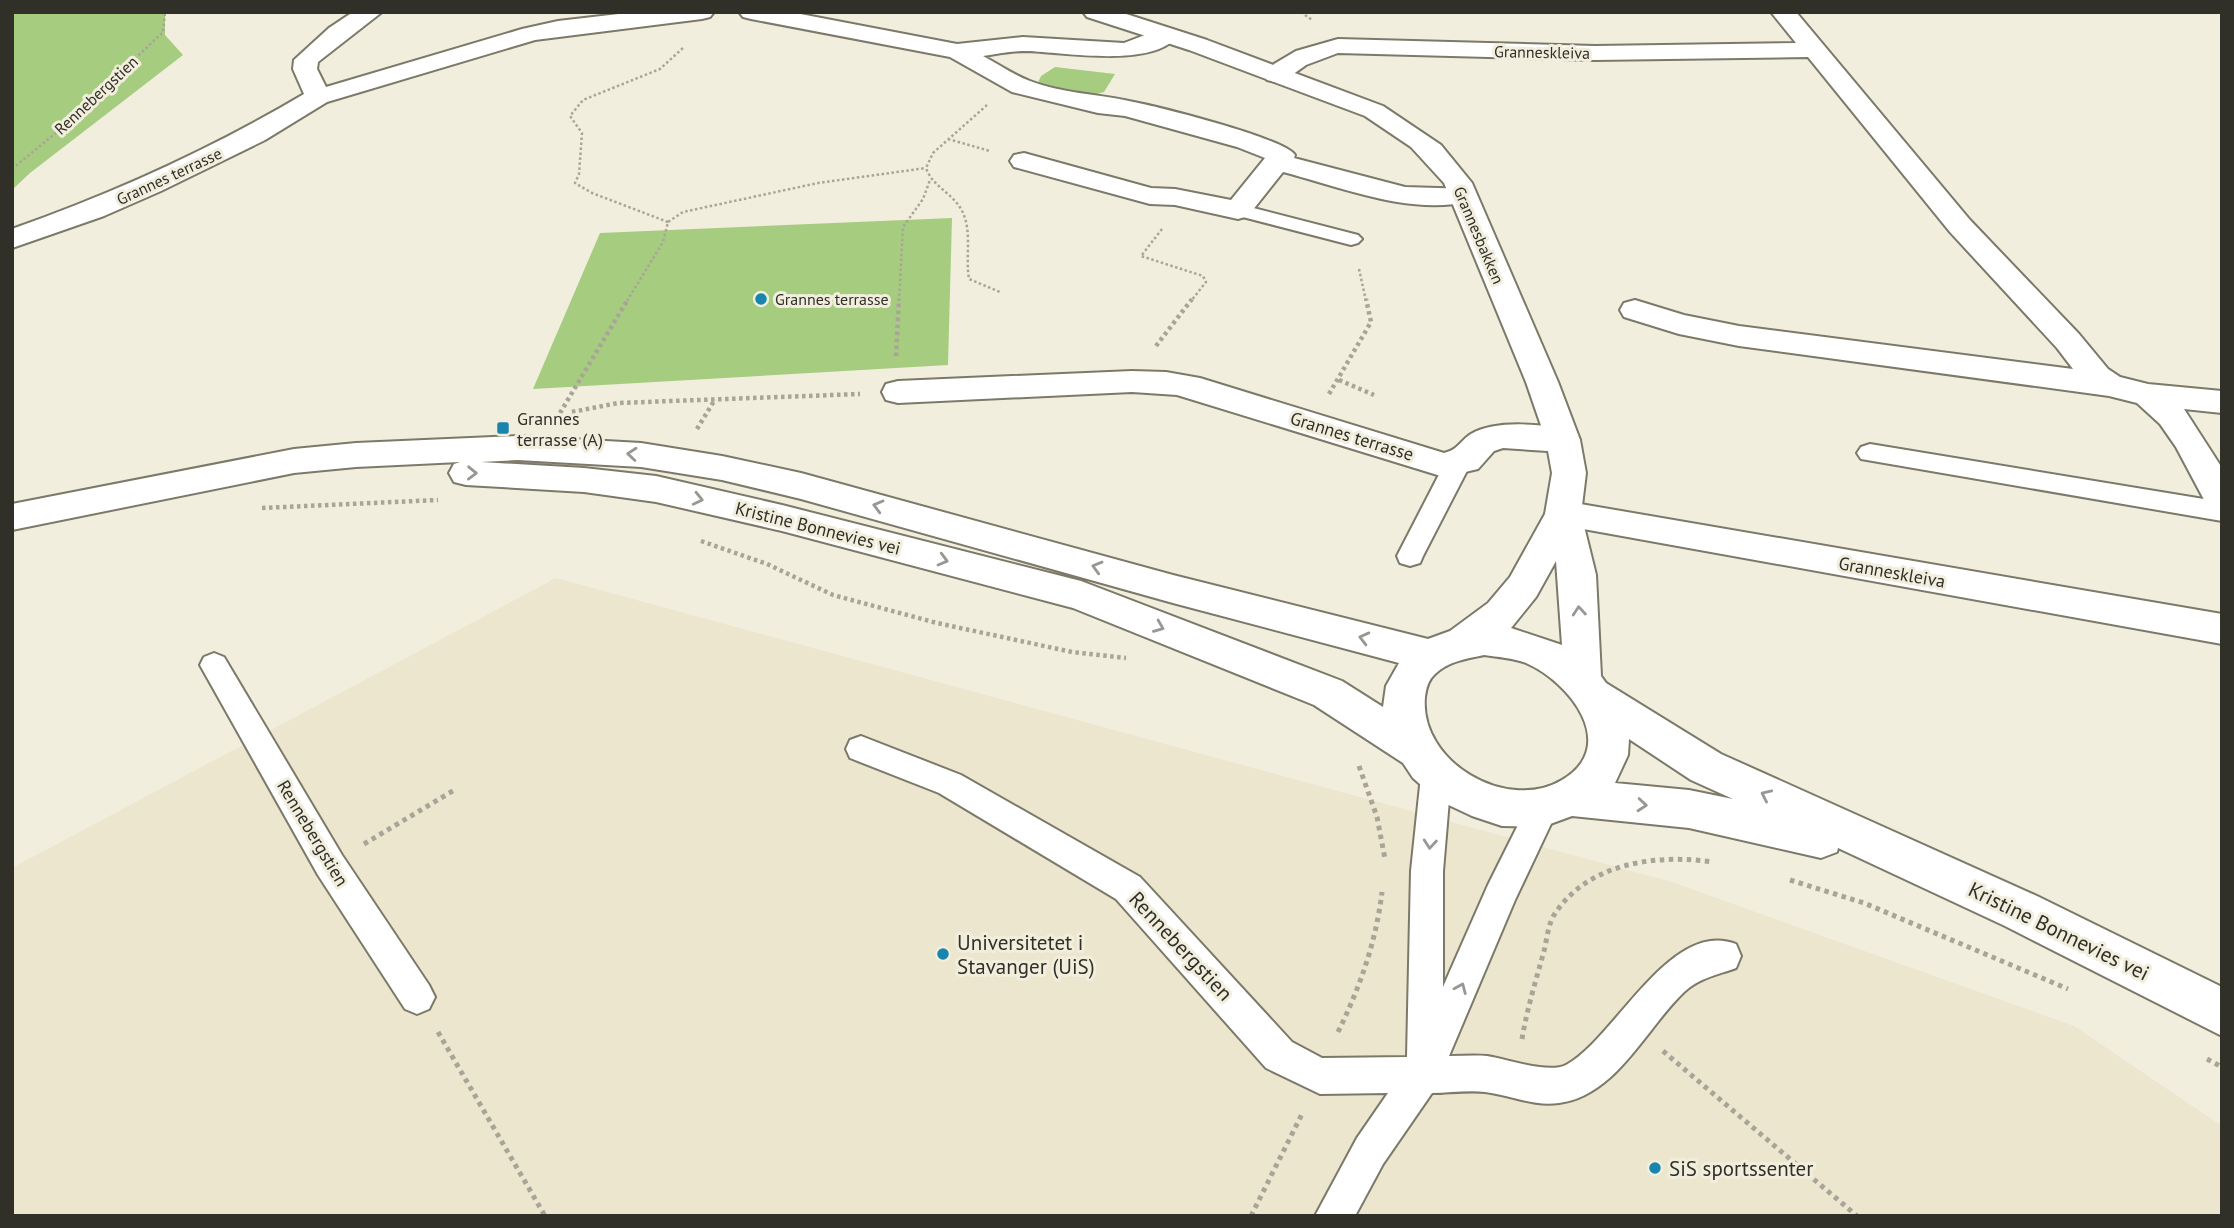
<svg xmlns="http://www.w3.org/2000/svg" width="2234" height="1228" font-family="'PT Sans',sans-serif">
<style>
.built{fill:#ebe6cd}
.green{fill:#a6cc80}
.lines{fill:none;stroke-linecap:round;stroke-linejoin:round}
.lane-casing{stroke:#7c7969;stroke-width:4}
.street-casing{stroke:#7c7969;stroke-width:4}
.secondary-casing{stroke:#7c7969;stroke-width:4}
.path-far2{stroke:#a8a598;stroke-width:2.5;stroke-dasharray:2.5 2.5;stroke-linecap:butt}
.path-far1{stroke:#a8a598;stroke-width:4.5;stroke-dasharray:3.5 3.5;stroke-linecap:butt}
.path{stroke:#a8a598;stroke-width:5;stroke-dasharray:4.5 4.5;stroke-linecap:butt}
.lane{fill:#fff;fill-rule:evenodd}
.street{fill:#fff;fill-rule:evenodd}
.secondary{fill:#fff;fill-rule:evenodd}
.oneway{stroke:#989794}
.poi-dot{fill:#1885ac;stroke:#f2eedd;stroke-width:2.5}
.labels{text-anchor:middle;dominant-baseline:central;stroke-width:6;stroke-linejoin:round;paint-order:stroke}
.far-street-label{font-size:16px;fill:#302f28;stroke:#f2eedd}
.far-poi-label{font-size:16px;fill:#302f28;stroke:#f2eedd;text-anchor:start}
.poi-label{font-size:18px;fill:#302f28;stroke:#f2eedd;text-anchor:start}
.street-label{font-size:18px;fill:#302f28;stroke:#f2eedd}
.near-street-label{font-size:21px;fill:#302f28;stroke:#f2eedd}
.near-poi-label{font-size:21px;fill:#302f28;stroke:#f2eedd;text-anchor:start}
</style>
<rect width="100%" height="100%" fill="#f2eedd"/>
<path class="built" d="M556,578L1672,882L2074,1026L2222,1126V1216H12V868Z"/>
<path class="green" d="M12,12H165V35L183,55L30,173L12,190Z
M1055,67L1115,74L1104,92L1083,98L1036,87L1041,76Z
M952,218L948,365L533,389L600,233Z"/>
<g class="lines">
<defs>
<path id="lane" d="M1238,204L1358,235L1362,239L1358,243L1351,245L1231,214L1228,210L1231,206Z
M1870,444L2222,502V521L1861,459L1857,453L1861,447Z
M1459,452L1468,455L1472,461L1423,556L1420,563L1410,566L1400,563L1397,556L1446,461L1450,455Z
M214,653L224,657L342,855L429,985L435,997L429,1009L417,1014L405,1009L318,875L200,665L204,657Z
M861,736L961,775L1140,877L1292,1042L1322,1058L1407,1057L1411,871L1421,776L1425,767L1436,763L1447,767L1451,776L1443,871V987L1488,885L1531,799L1542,795L1553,799L1558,809L1515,900L1449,1056C1462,1056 1475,1055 1487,1056C1507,1059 1548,1074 1566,1065C1614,1040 1670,918 1736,944L1741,956L1736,968C1717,975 1699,978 1684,992C1646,1028 1616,1096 1559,1103C1534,1107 1510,1095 1485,1092C1468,1090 1449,1093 1432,1093L1383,1164L1355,1216H1315L1357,1138L1388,1093L1320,1094L1266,1068L1116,899L939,793L850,758L846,749L850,740Z"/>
<path id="street" d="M353,12H382L318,62L317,69L326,87L522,29L558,21L636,12H714L710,17L702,19L535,40L327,102L265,140L161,191L104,216L12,248V229C114,193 211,149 304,94L293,69L294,60L329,28Z
M739,12H790L957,44L1023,37L1124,43L1158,30L1166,28L1174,30L1178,35C1155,69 1063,52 1026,51C1012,51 997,54 983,56C998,64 1014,75 1030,81C1061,93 1097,94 1129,101C1156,106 1284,138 1295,155L1294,158L1405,187L1471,189L1475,195L1471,201C1410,216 1341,187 1283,172L1248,216L1238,219L1175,205L1150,204L1014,167L1010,161L1014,155L1024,153L1151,188L1175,189L1231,200L1265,158L1237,147L1125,116L1098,113L1012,92L950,57L751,19L743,17Z
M1771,12H1796L1970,220L2079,334L2108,369L2120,377L2148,384L2222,391V413L2184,409L2222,468V513L2209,509L2176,447L2160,424L2137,403L2109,396L1739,346L1679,334L1624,317L1620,310L1624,303L1635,300L1684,315L1739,326L2073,369L2057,348L1950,232L1808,57L1595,60L1338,53L1306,65L1285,80L1276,82L1267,80L1264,75L1274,64L1296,51L1338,39L1595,46L1796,43Z
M1132,371L1166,372L1200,378L1444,453C1458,450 1460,441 1471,434C1496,419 1548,424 1575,432L1580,440L1575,448L1563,452L1503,448L1494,451L1478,469L1444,477L1177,395L1132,392L898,403L886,400L882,392L886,384L898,381Z
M1563,501L2222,614V644L1550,523L1545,514L1550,505Z"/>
<path id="secondary" d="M1083,12H1120L1207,40L1383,106L1441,145L1472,183L1558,382L1580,440L1586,473L1581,514L1596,575L1601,676L1606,683L1721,754L2037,896L2222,987V1036L2005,926L1838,848L1837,852L1821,858L1689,828L1572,816L1542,827L1502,826L1472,816L1438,800L1413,778L1403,763L1314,705L1073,608L782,531L656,502L584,492L466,485L454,482L449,473L454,464L460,462L356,467L294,473L12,530V504L294,449L356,443L518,436L641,443L722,456L801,473L1173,575L1428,639L1450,631L1488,603L1510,577L1545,514L1552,473L1546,440L1526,382L1444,183L1411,147L1365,116L1189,50L1087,17ZM518,460L641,467L722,480L801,499L1173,603L1399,663L1386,686L1383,707L1342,681L1081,581L782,505L656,476L584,468L481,462ZM1556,561L1562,645L1511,628L1536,597ZM1484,655C1498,657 1513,658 1526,663C1570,682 1620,746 1562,780C1507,813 1419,762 1425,697C1426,689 1428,680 1435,674C1449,661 1466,659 1484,655ZM1629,739L1691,780L1733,799L1689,790L1615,783L1628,755Z"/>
</defs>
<use href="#lane" class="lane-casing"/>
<use href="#street" class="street-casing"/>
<use href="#secondary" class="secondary-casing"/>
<path class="path-far2" d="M1301,12L1312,20
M987,105L933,153L926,168C932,186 951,192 961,209C973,230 965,256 969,279L1000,292
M948,139L990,151
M12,169L63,127L163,32L165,12
M668,222L592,193L575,183L579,174L582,133L570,116L583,100L660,69L684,47
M1162,229L1141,256L1203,276L1206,282L1191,301
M1359,269L1366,301
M627,301L663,242L668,222L683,212L818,183L926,168
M899,301L903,227L923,199L930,180"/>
<path class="path-far1" d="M1156,346L1192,299
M896,356L899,299
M1339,380L1374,395
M1329,394L1371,322L1366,299
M572,412L618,403L860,394
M560,413L628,299
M697,429L714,401
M262,508L438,500
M701,541L767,564L833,595L937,623L1072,652L1126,658"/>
<path class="path" d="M1359,766L1377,817L1385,859
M364,844L456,789
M1790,880L1864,903L2068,989
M438,1032L545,1216
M1338,1032C1360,987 1376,942 1382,892
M1522,1039C1527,1009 1536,980 1544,951C1547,939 1548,925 1554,915C1588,862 1657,854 1713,862
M1663,1051L1857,1216
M2207,1059L2222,1067
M1251,1216L1302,1114"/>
<use href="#lane" class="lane"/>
<use href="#street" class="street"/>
<use href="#secondary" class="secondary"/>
</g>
<defs><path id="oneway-chevron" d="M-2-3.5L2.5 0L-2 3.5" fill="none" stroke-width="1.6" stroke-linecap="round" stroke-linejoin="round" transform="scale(1.75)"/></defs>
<g class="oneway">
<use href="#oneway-chevron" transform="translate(632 454) rotate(-175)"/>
<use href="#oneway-chevron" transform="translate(472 473) rotate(1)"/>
<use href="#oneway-chevron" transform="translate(698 499) rotate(13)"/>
<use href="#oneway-chevron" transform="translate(878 506) rotate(-165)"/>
<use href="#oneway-chevron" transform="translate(943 560) rotate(15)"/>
<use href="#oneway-chevron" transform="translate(1097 567) rotate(-164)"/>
<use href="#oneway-chevron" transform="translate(1579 611) rotate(-95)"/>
<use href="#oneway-chevron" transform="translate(1159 627) rotate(22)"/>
<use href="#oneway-chevron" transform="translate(1364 638) rotate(-166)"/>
<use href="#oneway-chevron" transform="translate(1766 795) rotate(-155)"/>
<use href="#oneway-chevron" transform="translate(1642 805) rotate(5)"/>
<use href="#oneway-chevron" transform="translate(1430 844) rotate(95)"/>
<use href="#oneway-chevron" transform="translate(1461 988) rotate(-67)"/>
</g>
<g class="poi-dot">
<circle cx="761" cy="299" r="7"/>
<rect x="496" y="421" width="14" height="14" rx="3.5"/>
<circle cx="943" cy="954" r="7"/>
<circle cx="1655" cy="1168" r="7"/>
</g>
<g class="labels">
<g class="far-street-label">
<text transform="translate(1542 52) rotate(1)">Granneskleiva</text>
<text transform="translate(96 95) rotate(-43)">Rennebergstien</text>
<text transform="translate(169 176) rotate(-25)">Grannes terrasse</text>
<text transform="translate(1479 235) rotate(67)">Grannesbakken</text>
</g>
<g class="far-poi-label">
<text x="775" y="299">Grannes terrasse</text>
</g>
<g class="poi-label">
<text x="517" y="418">Grannes<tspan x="517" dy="21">terrasse (A)</tspan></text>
</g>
<g class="street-label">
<text transform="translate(1352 436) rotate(17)">Grannes terrasse</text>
<text transform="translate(818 528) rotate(14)">Kristine Bonnevies vei</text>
<text transform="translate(1892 572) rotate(10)">Granneskleiva</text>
<text transform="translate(313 833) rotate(59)">Rennebergstien</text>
</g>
<g class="near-street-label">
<text transform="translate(2059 931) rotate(26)">Kristine Bonnevies vei</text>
<text transform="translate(1181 946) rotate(47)">Rennebergstien</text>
</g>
<g class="near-poi-label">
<text x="957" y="942">Universitetet i<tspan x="957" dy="24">Stavanger (UiS)</tspan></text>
<text x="1669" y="1168">SiS sportssenter</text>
</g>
</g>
<rect width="2234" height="1228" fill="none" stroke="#302f28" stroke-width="28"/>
</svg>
